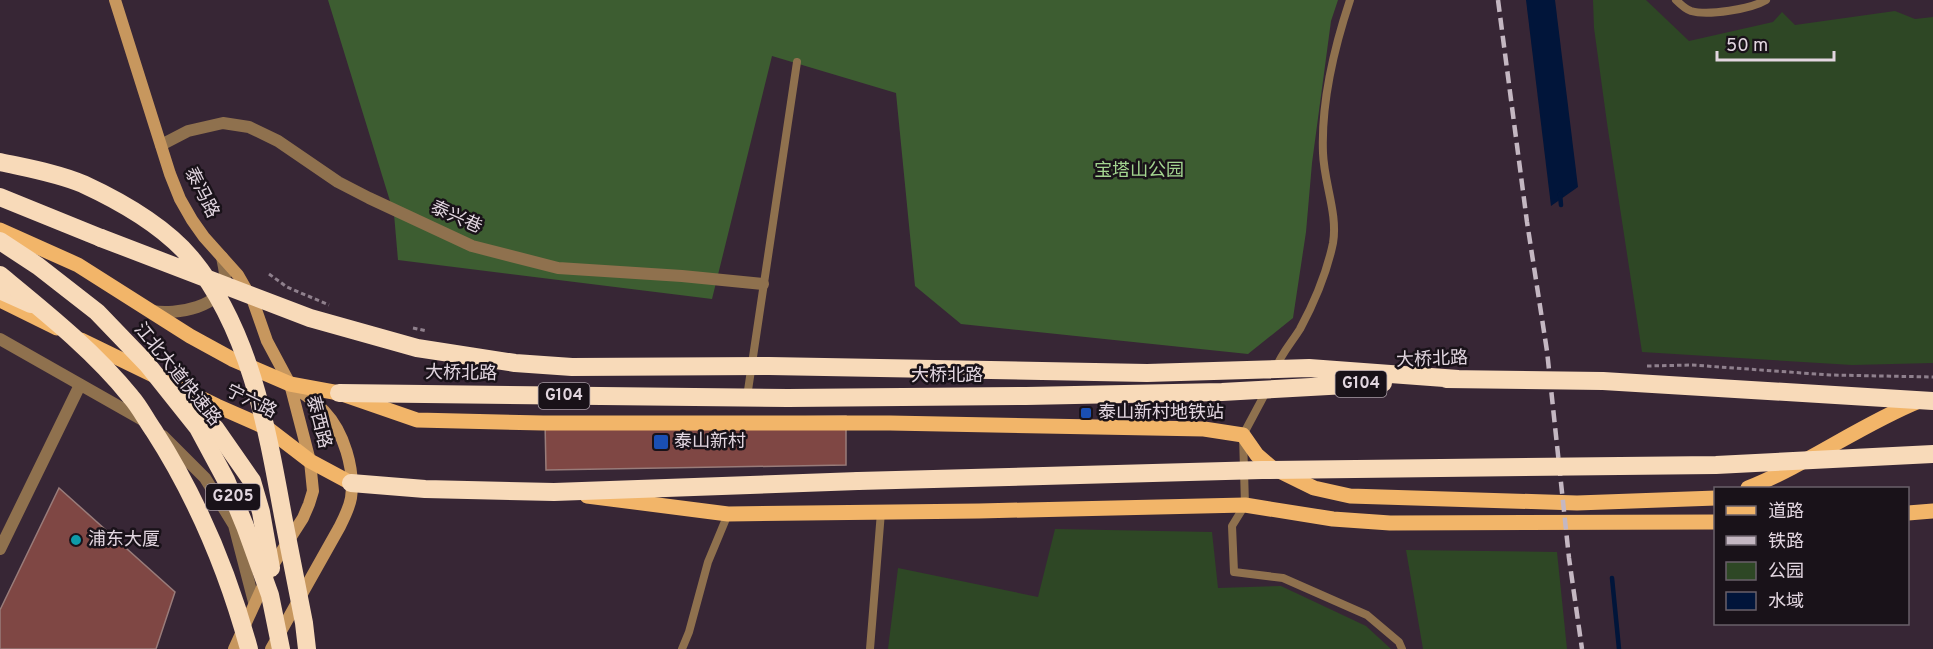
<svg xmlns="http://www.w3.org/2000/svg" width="1933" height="649" font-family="Overpass,'Noto Sans SC',sans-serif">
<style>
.green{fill:#2e4725}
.forest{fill:#3d5d31}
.water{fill:#01153a}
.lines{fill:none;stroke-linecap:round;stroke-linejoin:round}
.stream{stroke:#01153a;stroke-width:4.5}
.building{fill:#7f4744;stroke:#997c7a;stroke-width:1.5}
.path{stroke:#8f808d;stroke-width:3;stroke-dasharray:4.5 3;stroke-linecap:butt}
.lane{stroke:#8f714e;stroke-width:8}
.street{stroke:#8f714e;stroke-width:12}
.secondary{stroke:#c7975e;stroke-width:12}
.primary{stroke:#f2b569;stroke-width:15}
.highway{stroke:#f8dab9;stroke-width:18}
.rail{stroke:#c4b7c2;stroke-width:4.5;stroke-dasharray:12 6;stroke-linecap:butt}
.highway-bridge{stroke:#f8dab9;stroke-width:18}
.transit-dot{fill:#1a4fb4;stroke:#191219;stroke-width:2}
.culture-dot{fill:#0f9aa8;stroke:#191219;stroke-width:2}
.labels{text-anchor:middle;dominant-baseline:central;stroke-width:5;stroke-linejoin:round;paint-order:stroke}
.shield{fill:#191219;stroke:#a69ba4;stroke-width:1.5}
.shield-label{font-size:16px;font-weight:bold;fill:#e2d6e0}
.park-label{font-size:18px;fill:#a3d590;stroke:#191219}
.street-label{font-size:18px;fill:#e2d6e0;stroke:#191219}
.poi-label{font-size:18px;fill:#e2d6e0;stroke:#191219;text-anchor:start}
</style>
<rect width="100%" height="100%" fill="#372635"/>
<path class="green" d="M1593,0H1646L1689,41L1773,22L1782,12L1795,25L1895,11L1915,19L1933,17V363L1852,365L1642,352L1607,123L1594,28Z
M1055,529L1212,532L1218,588L1281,586L1366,626L1391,649H888L898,568L1038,597Z
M1406,550L1557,552L1567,649H1423Z"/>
<path class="forest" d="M328,0H1338L1331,21L1312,163L1306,232L1293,318L1248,354L961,324L915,286L896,93L772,56L712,299L398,260L394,214Z"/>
<path class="water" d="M1526,0H1555L1578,187L1551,206Z"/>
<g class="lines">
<path class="stream" d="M1560,194L1561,205
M1612,578L1619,649"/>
</g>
<path class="building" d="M846,416V465L546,470L545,421Z
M59,488L175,592L156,649H0V610Z"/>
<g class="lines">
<path class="path" d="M269,274L287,287L329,305
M413,328L427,331
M1647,366L1692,365L1830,375L1933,377"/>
<path class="lane" d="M1676,0C1680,4 1685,9 1691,11C1708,16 1751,9 1766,0
M1276,368C1281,354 1292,342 1300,329C1314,303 1327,272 1333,243C1338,214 1324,183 1323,153C1321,102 1334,48 1350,0
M1267,390L1243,435L1245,505L1232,526L1234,572L1283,578L1367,615L1399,642L1402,649
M747,397L797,62
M682,649L689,632L708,562L728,514
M870,649L881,512"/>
<path class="street" d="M161,145L188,131L223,123L249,127L278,141L338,182L369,198L472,246L558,268L682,276L763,284
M152,311C175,315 225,308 225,276C225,270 223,263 222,257
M0,339L148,423
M163,436L205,478L234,525L254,602
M0,549L80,385"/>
<path class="secondary" d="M115,0L170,174L180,199L192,220L204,237L238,275L253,301L267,341L290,384L310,461L313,491L309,504L303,518L271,568L234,649
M271,649L339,528C344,518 349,509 351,498C355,469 344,432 324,411C315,401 302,393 291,385"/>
<path class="primary" d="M0,230L78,265L190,336L232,359L290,384L339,393L417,420L543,423H890L1204,429L1243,435L1257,455L1271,467L1314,488L1350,496L1577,503L1716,498
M0,300L57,328
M81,340L217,406L267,428L310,461L351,483
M1748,488C1808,464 1860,425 1919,401
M587,496L728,514L979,511L1245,505L1333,519L1390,523L1716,522
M1908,513L1933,511"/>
<path class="highway" d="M0,197L101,238
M0,290L31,304
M176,391L215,428L252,481L261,512L271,568
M339,393L788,398
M351,483L425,489L554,492L858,481"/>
<path class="rail" d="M1498,0L1527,222L1547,351L1569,558L1582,649"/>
<path class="highway-bridge" d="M0,162C27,168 57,173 83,184C122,202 163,225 191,258C250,329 267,428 283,516C290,551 297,587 304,623L307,649
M101,238L310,318L417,348L515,363L572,367L769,366L1147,373L1309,368L1458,379
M0,241L38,266L97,312L147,364L198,428L226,480L245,526L270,595L281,649
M0,275C45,312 94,351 131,397C140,407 146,420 154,431C197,498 228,572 249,649
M1446,379L1603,381L1933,401
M788,398L1026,396L1222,392L1383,383
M858,481L1262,470L1716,465L1933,454"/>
</g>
<g class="transit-dot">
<rect x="1080" y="407" width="12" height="12" rx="3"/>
<rect x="653" y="434" width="16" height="16" rx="3"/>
</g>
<circle class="culture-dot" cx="76" cy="540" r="6"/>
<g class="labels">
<g class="shield">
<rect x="1335.5" y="371" width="51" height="26" rx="4.5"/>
<rect x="538.5" y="383" width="51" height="26" rx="4.5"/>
<rect x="206" y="484" width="54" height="26" rx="4.5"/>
</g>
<g class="shield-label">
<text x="1361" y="384">G104</text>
<text x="564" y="396">G104</text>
<text x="233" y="497">G205</text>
</g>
<g class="park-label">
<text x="1139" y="171">宝塔山公园</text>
</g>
<g class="street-label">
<text transform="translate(201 193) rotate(63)">泰冯路</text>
<text transform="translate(456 218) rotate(24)">泰兴巷</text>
<text transform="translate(1432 360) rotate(-2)">大桥北路</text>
<text transform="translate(461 374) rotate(1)">大桥北路</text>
<text transform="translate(177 375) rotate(51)">江北大道快速路</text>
<text x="947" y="376">大桥北路</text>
<text transform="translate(251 402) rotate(26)">宁六路</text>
<text transform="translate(318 422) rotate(76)">泰西路</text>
</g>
<g class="poi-label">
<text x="1098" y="413">泰山新村地铁站</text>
<text x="674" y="442">泰山新村</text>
<text x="88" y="540">浦东大厦</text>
</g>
</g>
<rect x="1714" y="487" width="195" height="138" fill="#191219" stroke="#696069" stroke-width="1.5"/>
<rect x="1726" y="506" width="30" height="9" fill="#f2b569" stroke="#696069" stroke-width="1.5"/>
<text x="1768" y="517" font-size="18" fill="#e2d6e0">道路</text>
<rect x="1726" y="536" width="30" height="9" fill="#c4b7c2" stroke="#696069" stroke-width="1.5"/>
<text x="1768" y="547" font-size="18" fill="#e2d6e0">铁路</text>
<rect x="1726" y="562" width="30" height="18" fill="#2e4725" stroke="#696069" stroke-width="1.5"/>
<text x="1768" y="577" font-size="18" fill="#e2d6e0">公园</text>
<rect x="1726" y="592" width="30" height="18" fill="#01153a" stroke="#696069" stroke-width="1.5"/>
<text x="1768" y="607" font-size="18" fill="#e2d6e0">水域</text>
<path d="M1717 51v9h117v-9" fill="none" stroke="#e2d6e0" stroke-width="3"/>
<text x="1726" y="51" font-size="18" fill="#e2d6e0" stroke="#191219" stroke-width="4.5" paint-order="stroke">50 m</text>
</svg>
